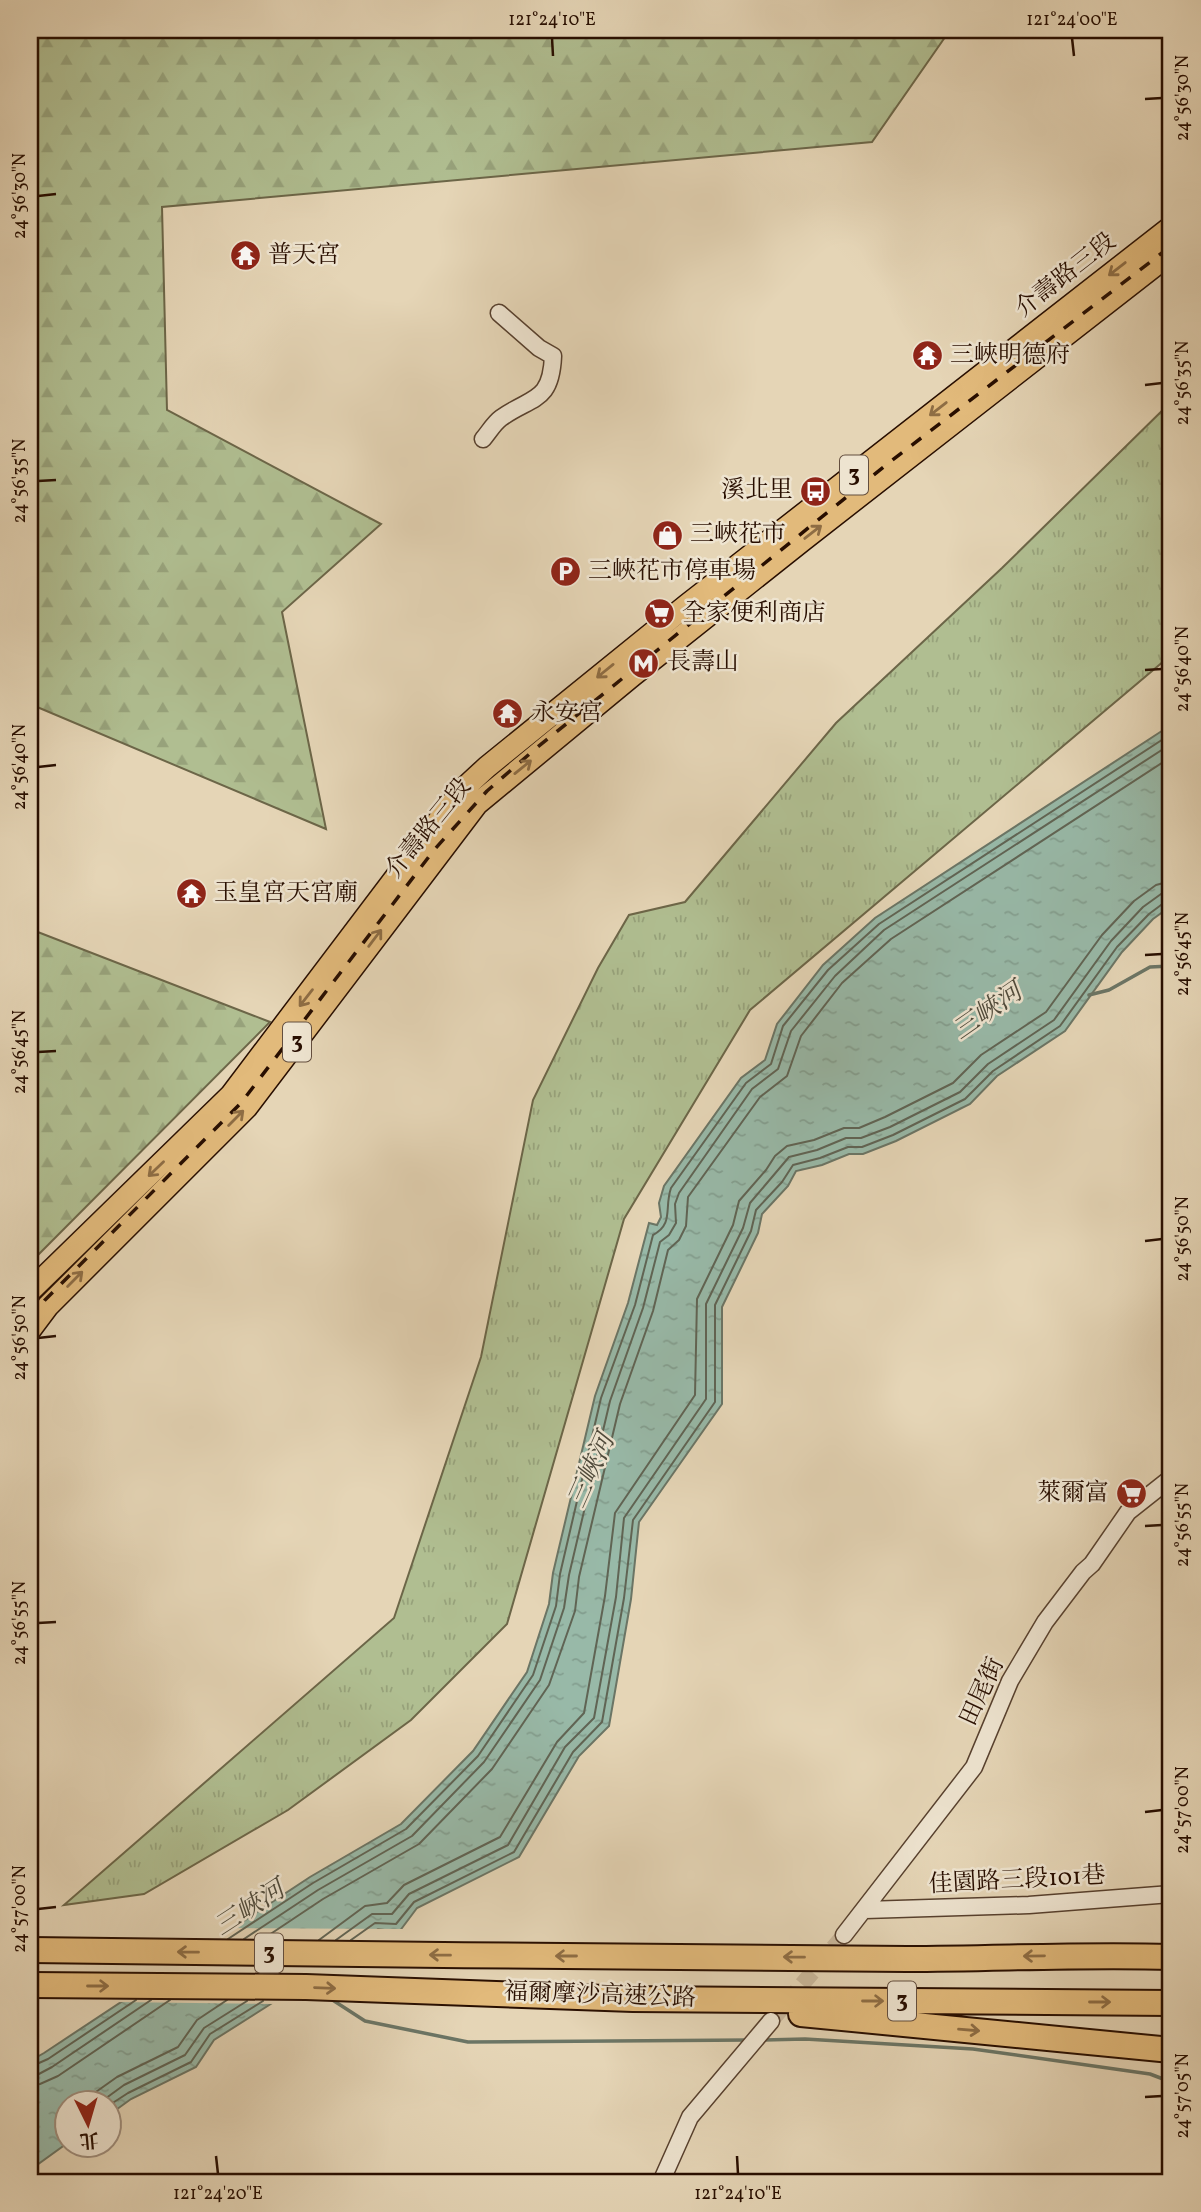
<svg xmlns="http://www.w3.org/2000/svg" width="1201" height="2212" font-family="Vollkorn,'Noto Serif TC',serif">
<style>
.grass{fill:url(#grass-tufts);stroke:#6c6648;stroke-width:2}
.forest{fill:url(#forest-firs);stroke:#6c6648;stroke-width:2}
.water{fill:url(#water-ripples);stroke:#6b7565;stroke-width:2}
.pier{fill:#e5d5b6}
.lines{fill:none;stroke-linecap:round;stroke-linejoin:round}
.shore{stroke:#606454;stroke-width:2}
.stream{stroke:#6b7565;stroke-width:3.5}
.minor-tunnel{stroke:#c9b79b;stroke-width:16;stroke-dasharray:16 8;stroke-linecap:butt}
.minor-casing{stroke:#57402e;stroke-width:19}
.major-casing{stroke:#280e00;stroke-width:24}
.highway-casing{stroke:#280e00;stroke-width:28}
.minor{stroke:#eee4d0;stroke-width:16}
.major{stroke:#e2ba7b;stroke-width:21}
.highway{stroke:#e2ba7b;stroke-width:24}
.rail{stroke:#280e00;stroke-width:3.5;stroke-dasharray:12 12;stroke-linecap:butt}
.oneway{stroke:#8e6d44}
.ticks{fill:none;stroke:#280e00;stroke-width:2.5}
.labels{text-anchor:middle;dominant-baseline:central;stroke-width:5;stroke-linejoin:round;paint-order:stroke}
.shield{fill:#eee4d0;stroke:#634e3e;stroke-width:2}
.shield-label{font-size:23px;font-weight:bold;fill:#280e00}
.poi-label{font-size:24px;fill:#280e00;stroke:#eee4d0;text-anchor:start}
.street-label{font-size:24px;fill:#280e00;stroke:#eee4d0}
.water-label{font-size:26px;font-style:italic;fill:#4f4a3b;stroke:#eee4d0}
.neatline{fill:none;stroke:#280e00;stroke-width:2.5}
.ticks-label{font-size:18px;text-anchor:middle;fill:#280e00}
</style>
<defs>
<pattern id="grass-tufts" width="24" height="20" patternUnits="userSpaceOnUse" patternTransform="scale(1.75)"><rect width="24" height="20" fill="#b0be91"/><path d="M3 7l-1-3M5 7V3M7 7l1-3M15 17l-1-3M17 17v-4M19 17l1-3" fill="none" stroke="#97a27b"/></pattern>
<pattern id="forest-firs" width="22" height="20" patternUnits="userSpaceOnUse" patternTransform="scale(1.75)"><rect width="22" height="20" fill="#b0be91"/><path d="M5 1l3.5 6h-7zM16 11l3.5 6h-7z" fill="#97a27b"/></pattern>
<pattern id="water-ripples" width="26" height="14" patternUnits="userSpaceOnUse" patternTransform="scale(1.75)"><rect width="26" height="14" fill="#98b9a8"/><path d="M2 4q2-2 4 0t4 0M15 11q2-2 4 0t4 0" fill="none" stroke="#839e8f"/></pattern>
</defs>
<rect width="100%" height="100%" fill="#e5d5b6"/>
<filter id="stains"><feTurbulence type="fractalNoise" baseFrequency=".00286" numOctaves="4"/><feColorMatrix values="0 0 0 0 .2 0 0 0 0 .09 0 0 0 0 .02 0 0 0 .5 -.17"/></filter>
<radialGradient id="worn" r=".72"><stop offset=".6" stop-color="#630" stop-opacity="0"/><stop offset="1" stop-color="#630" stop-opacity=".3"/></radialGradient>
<path class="grass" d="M1171,402V655L750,1010L624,1219L507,1624L411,1720L288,1810L144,1894L64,1905L394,1618L481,1357L533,1100L598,968L629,915L685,902L836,723L1002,568Z"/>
<path class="forest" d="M30,30H950L872,142L162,207L167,410L381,524L282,612L326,829L30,704Z
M30,929L270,1022L30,1263Z"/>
<path class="water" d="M1171,725V906L1153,919L1122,952L1065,1031L997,1076L970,1104L896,1141L863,1154H849L822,1165L796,1171L788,1186L762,1214L758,1233L722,1307V1404L639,1522L631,1599L609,1726L579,1756L519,1857L417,1908L399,1932L378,1929L299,1986L214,2040L196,2067L131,2099L109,2115L108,2104H66V2144L30,2170V2061L44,2053L310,1877L401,1824L473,1751L527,1672L549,1604L553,1573L595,1396L628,1303L649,1223L657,1225L661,1217L659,1203L664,1186L741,1078L765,1060L777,1024L823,965L875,918Z"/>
<path class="pier" d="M225,1928L405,1929L399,1936L379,1933L278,2004L113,2002Z"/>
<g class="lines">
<path class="shore" d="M228,1939L313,1883L406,1829L478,1756L533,1675L556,1606L560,1574L601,1398L635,1305L653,1235C674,1224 664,1208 671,1188L746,1083L771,1064L783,1026L828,970L879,924L1171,734
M244,1939L318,1890L412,1836L484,1762L540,1680L564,1608L569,1575L610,1401L643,1308L660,1242L669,1235L676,1223L675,1204L679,1193L752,1089L778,1069L791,1031L835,976L884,930L1171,744
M263,1939L323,1899L419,1844L492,1769L549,1685L575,1611L579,1577L620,1404L653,1311L668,1250L679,1240L686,1226L688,1197L760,1097L787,1076L801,1036L842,983L891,939L1171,757
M319,1940L365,1906L387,1903L404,1885L500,1837L557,1742L584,1713L605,1596L615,1513L695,1395L697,1299L733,1225L739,1201L766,1170L775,1156L787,1146L814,1140L844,1128H859L885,1117L953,1083L981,1055L1046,1012L1102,935L1134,901L1156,885L1171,881
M336,1940L372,1914H392L409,1894L508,1845L565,1747L594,1718L616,1597L624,1518L706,1399V1304L743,1228L750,1203L789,1157L817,1150L846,1138H861L890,1127L960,1092L988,1064L1054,1020L1111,941L1143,907L1161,894L1171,892
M351,1940L375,1923L396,1924L414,1902L514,1852L573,1752L602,1722L624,1598L633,1520L715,1402V1305L751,1231L756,1210L782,1182L793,1165L820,1158L848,1147H862L893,1135L965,1099L993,1071L1060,1026L1117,947L1149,914L1165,902L1171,901
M30,2067L48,2059L136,2000
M30,2075H37L52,2067L151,2000
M30,2086L40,2084L58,2076L170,2000
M85,2104L93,2094L117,2077L178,2047L197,2020L227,2000
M98,2104L124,2085L185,2055L204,2028L247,2001
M108,2106L128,2093L191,2062L210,2034L263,2001"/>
<path class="stream" d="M1089,995L1109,990L1150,967L1171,966
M331,1999L365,2021L468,2042L749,2040
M764,2040L805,2039L973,2049L1150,2074L1171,2082"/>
<path class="minor-tunnel" d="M771,2021L844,1935"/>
<defs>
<path id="minor" d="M483,439C489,432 494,423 501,418C532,396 551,403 553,356L539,348L499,313
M865,1910L1029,1905L1171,1894
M844,1935L974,1767L1010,1681L1045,1622L1083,1572L1092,1564L1128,1512L1171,1478
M661,2182L690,2117L771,2021"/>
<path id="major" d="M30,1291L231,1095L461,791L487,767L687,605L1171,227
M30,1330L48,1306L247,1107L477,804L632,676L803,540L1171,253"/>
<path id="highway" d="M30,1950C322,1954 615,1957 907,1959C996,1959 1083,1954 1171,1957
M30,1985L306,1987L633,1999L1171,2003
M801,2014L1171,2050"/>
</defs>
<use href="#minor" class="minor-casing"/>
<use href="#major" class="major-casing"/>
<use href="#highway" class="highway-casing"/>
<use href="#minor" class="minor"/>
<use href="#major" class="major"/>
<use href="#highway" class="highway"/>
<path class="rail" d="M30,1320L45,1300L241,1103L434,850L487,791L534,750L886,465L1171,246"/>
</g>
<defs><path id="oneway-shaft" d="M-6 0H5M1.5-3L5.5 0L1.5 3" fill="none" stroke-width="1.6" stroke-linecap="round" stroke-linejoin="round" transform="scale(1.75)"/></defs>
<g class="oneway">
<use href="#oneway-shaft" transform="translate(1117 269) rotate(142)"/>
<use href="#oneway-shaft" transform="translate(938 409) rotate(142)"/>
<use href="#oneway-shaft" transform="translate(813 532) rotate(-38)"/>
<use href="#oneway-shaft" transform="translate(605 671) rotate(141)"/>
<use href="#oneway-shaft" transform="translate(523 767) rotate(-39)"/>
<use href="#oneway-shaft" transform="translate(375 938) rotate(-53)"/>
<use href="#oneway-shaft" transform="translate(306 998) rotate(128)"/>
<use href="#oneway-shaft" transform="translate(236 1118) rotate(-45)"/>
<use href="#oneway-shaft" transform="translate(156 1169) rotate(136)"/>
<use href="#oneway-shaft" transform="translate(75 1279) rotate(-45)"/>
<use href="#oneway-shaft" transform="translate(188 1952) rotate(-179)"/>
<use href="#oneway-shaft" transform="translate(440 1955) rotate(-179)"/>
<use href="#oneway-shaft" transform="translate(566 1956) rotate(180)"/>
<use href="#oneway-shaft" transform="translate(1034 1956) rotate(179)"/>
<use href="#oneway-shaft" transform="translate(794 1957) rotate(-179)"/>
<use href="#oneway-shaft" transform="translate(98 1986)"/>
<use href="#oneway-shaft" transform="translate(325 1988) rotate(2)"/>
<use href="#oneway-shaft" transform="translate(873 2001)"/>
<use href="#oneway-shaft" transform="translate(1100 2002)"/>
<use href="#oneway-shaft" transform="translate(969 2030) rotate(5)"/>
</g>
<path class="ticks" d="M552,38L553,56M1072,38L1074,56M1145,99L1162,98M38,196L56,194M1145,385L1162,383M38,481L56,480M1145,670L1162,669M38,767L56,765M1145,955L1162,954M38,1052L56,1051M1145,1241L1162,1239M38,1338L56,1336M1145,1526L1162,1525M38,1623L56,1622M1145,1812L1162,1810M38,1909L56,1907M1145,2097L1162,2096M216,2156L218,2174M737,2156L738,2174"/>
<defs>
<symbol id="temple-disc" viewBox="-11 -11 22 22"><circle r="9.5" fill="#8f2418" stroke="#eee4d0"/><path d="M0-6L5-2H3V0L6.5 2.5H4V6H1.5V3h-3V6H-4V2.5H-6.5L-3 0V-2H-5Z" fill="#fff"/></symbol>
<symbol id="bus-disc" viewBox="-11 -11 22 22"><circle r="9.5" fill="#8f2418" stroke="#eee4d0"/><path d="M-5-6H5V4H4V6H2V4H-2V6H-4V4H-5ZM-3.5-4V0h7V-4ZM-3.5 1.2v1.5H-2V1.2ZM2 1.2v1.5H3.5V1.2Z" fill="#fff"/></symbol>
<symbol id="shop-disc" viewBox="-11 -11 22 22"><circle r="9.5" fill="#8f2418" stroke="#eee4d0"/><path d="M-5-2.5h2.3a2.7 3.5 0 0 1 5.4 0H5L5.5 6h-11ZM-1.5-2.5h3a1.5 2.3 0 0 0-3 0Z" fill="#fff"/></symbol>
<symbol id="parking-disc" viewBox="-11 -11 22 22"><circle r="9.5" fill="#8f2418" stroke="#eee4d0"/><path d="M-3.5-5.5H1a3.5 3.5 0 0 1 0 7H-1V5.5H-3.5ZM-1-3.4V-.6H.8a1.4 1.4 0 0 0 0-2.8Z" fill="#fff"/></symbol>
<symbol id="supermarket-disc" viewBox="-11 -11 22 22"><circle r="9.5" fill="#8f2418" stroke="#eee4d0"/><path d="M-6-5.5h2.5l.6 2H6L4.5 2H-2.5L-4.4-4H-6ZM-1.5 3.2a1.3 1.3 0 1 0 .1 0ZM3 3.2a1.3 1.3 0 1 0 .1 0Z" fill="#fff"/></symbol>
<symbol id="metro-disc" viewBox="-11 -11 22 22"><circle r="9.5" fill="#8f2418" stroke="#eee4d0"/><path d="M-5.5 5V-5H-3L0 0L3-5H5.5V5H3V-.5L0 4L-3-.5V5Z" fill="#fff"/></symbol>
</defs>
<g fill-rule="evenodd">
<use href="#temple-disc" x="228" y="238" width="35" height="35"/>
<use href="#temple-disc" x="910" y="338" width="35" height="35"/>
<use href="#bus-disc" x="798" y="474" width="35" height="35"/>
<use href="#shop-disc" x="650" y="518" width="35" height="35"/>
<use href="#parking-disc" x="548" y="554" width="35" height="35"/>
<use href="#supermarket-disc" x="642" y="596" width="35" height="35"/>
<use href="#metro-disc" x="626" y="646" width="35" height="35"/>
<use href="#temple-disc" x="490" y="696" width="35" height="35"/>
<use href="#temple-disc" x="174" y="876" width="35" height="35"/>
<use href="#supermarket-disc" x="1114" y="1476" width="35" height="35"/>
</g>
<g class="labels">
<g class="shield">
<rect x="840" y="455.5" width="28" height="39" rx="5"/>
<rect x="283" y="1022.5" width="28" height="39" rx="5"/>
<rect x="255" y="1933.5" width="28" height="39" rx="5"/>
<rect x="888" y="1981.5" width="28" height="39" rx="5"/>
</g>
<g class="shield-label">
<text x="854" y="475">3</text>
<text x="297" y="1042">3</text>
<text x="269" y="1953">3</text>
<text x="902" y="2001">3</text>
</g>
<g class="poi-label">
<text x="268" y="256">普天宮</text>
<text x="950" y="356">三峽明德府</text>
<text x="793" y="491" text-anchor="end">溪北里</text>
<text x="690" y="535">三峽花市</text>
<text x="588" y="572">三峽花市停車場</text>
<text x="682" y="614">全家便利商店</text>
<text x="667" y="663">長壽山</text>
<text x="531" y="714">永安宮</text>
<text x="214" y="894">玉皇宮天宮廟</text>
<text x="1109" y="1494" text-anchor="end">萊爾富</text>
</g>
<g class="street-label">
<text transform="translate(1066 276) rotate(-38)">介壽路三段</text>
<text transform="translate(429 829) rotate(-51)">介壽路三段</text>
<text transform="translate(983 1692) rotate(-65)">田尾街</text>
<text transform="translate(1017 1881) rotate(-3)">佳園路三段101巷</text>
<text transform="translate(600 1996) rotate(2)">福爾摩沙高速公路</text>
</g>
<g class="water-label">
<text transform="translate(988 1012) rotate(-35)">三峽河</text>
<text transform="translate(592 1471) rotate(-66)">三峽河</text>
<text transform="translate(250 1909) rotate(-33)">三峽河</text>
</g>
</g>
<rect width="1201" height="2212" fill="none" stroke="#e5d5b6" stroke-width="77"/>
<g transform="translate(88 2124) rotate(175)"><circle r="33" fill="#eee4d0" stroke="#9f8e7d" stroke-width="2"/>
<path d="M0-5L12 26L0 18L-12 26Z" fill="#8f2418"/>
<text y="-10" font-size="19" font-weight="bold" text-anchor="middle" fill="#280e00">北</text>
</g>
<rect x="38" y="38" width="1124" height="2136" class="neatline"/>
<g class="ticks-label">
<text x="552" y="25">121°24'10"E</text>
<text x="1072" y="25">121°24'00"E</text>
<text transform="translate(1182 98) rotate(-90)" y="6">24°56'30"N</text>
<text transform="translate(19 196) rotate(-90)" y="6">24°56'30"N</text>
<text transform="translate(1182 383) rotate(-90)" y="6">24°56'35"N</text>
<text transform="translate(19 481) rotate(-90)" y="6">24°56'35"N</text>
<text transform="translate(1182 669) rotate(-90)" y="6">24°56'40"N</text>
<text transform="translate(19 767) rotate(-90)" y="6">24°56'40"N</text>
<text transform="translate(1182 954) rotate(-90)" y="6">24°56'45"N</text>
<text transform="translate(19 1052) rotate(-90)" y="6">24°56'45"N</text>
<text transform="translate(1182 1239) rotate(-90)" y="6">24°56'50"N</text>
<text transform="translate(19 1338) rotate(-90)" y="6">24°56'50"N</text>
<text transform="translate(1182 1525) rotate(-90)" y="6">24°56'55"N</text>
<text transform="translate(19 1623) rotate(-90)" y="6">24°56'55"N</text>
<text transform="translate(1182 1810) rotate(-90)" y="6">24°57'00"N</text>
<text transform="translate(19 1909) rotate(-90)" y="6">24°57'00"N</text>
<text transform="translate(1182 2096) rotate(-90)" y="6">24°57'05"N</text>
<text x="218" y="2199">121°24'20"E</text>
<text x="738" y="2199">121°24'10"E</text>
</g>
<rect width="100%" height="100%" filter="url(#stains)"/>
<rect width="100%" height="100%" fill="url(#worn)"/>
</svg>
